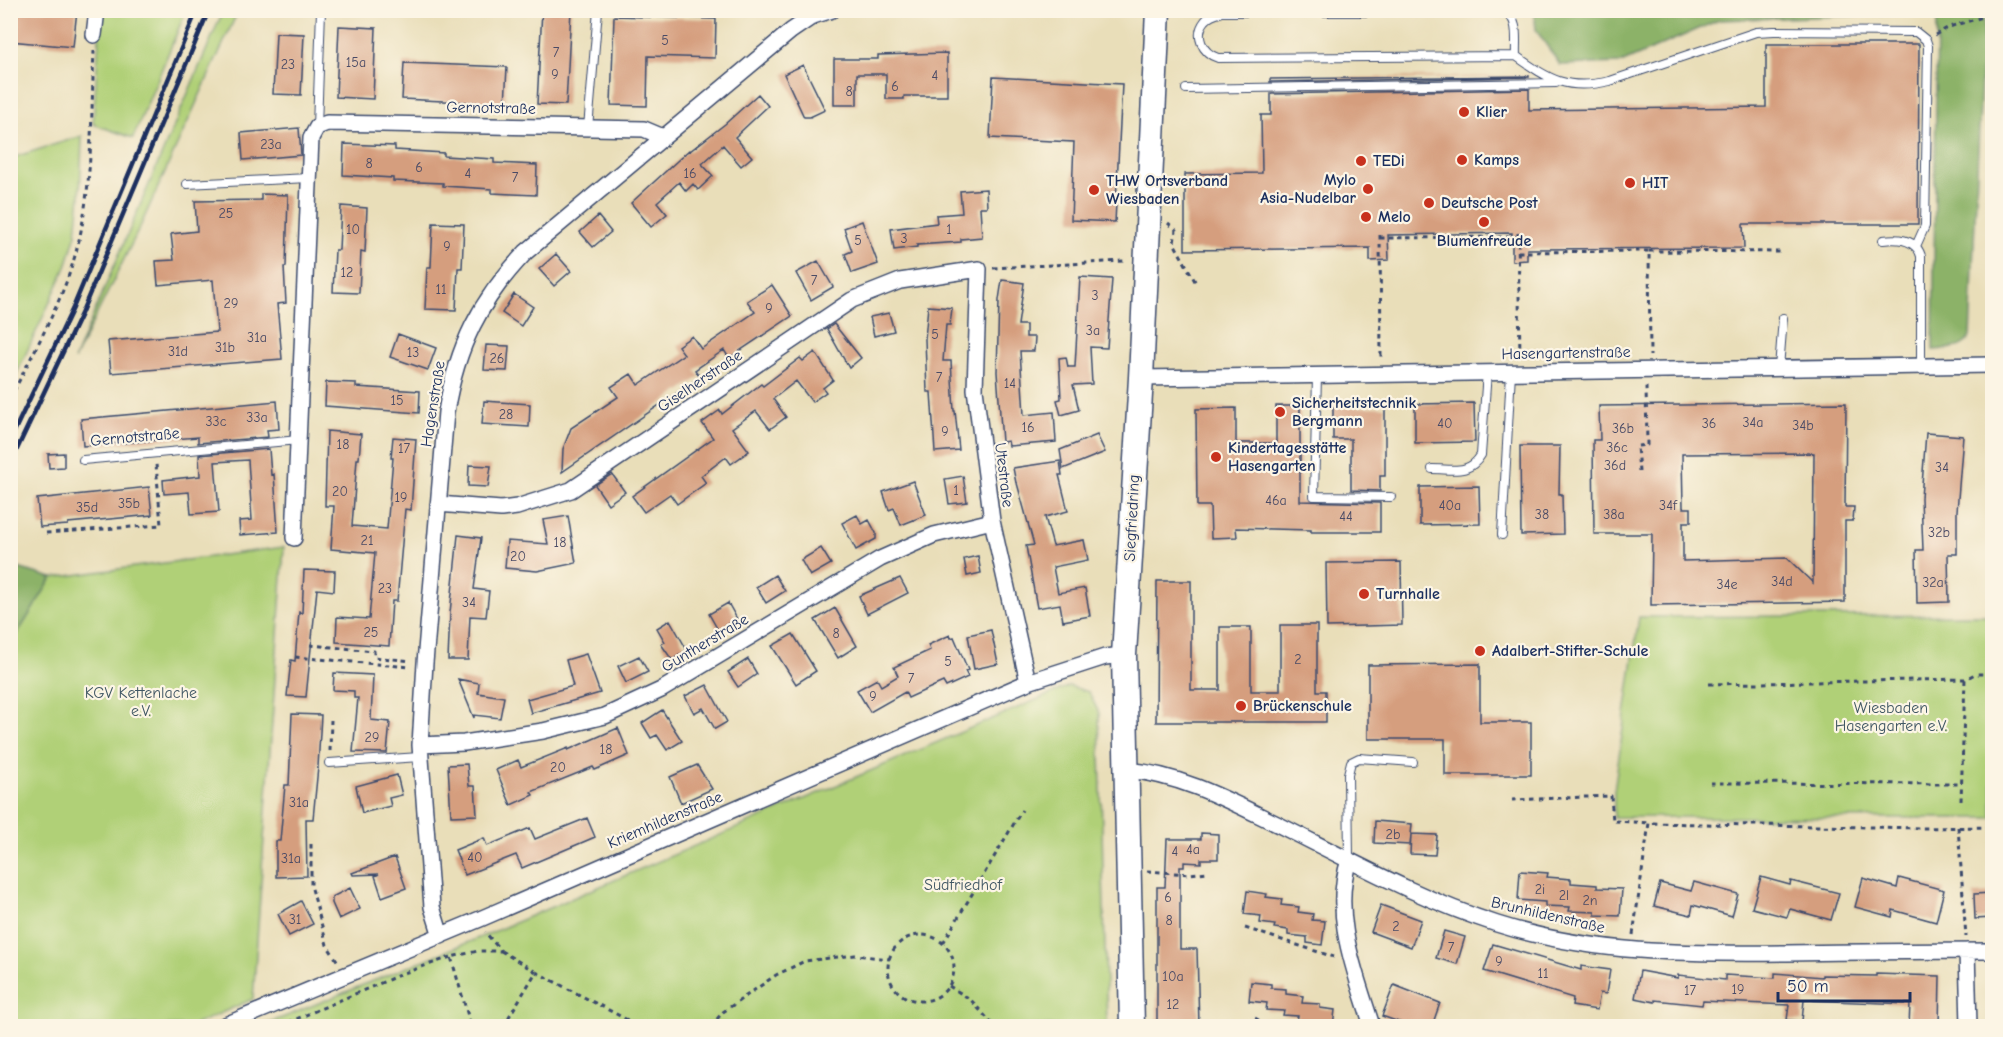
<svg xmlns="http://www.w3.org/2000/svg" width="2003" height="1037" font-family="'Comic Neue',sans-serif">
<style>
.green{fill:#b0d077;stroke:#66806a;stroke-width:1.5}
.forest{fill:#8cb268;stroke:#547063;stroke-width:1.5}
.building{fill:#d59e7e;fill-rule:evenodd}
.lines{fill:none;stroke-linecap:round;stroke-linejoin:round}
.lane-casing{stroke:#3a496c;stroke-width:10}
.street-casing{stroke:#3a496c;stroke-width:18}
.primary-casing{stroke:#3a496c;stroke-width:27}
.path{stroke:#3a496c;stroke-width:3;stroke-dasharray:4.5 4.5;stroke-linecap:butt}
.lane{stroke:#fff;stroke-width:8}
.street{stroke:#fff;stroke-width:15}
.primary{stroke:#fff;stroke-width:24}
.rail{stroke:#1b2f5e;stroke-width:4.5}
.poi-dot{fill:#c8321e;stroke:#fcf5e5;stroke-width:2}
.labels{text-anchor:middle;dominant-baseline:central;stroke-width:4.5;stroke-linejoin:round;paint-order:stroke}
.number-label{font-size:14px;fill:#4a4b66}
.street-label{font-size:16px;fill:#1b2f5e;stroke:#fcf5e5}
.poi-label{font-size:16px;font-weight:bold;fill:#1b2f5e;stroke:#fcf5e5;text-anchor:start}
.park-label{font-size:16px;fill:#405764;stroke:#fcf5e5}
</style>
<rect width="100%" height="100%" fill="#fcf5e5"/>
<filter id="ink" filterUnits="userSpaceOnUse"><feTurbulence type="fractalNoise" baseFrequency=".0167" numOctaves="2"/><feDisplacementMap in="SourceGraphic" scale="12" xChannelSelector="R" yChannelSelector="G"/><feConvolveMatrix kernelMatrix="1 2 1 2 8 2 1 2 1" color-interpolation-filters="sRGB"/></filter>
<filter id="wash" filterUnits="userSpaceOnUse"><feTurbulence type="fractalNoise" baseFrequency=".008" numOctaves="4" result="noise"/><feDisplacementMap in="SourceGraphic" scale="24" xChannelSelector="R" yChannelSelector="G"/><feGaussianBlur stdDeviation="1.35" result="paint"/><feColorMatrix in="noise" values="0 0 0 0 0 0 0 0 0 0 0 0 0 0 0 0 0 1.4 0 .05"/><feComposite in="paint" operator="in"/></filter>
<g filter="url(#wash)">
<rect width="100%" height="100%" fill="#e9deb9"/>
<path class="green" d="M101,11H186L133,138L93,124Z
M223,11H238L140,227L74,360Z
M82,136L80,196L76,234L66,267L11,386V158Z
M284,547L253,999L192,1026H11V644L52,578Z
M1992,615V818L1614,817V791L1639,617Z
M1069,686L1089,692L1099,713L1107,1026H262L486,935Z"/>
<path class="forest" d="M1534,11H1984L1970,337C1962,351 1947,348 1933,350L1937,13L1719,20L1621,63L1560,65L1536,30Z
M11,566L52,578L11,644L10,566Z"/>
<g id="blocks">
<path class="building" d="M10,10H77L73,47L10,41Z
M542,10H571L566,105L537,104Z
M614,16L716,19L715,58L648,56L647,106L611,105Z
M339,26L376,28L373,99L336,97Z
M276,33L304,34L301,95L273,94Z
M1766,44H1919L1918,224H1743L1744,248L1527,249V260L1512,261V233L1388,235L1389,260L1370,261V248L1185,250V174L1262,173L1261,115H1271V94L1529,89V110L1766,107Z
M947,53V96H904V99H886V74H857V105H834V59H878V55Z
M404,63L507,67L505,104L402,99Z
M803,65L825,110L810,117H804L784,74Z
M1529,76V77L1270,82V79Z
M993,77L1122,84L1115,222L1071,220L1074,142L990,138Z
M758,94L768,106L735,137L752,157L741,166L723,145L702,164L713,176L698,190L693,184L686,191L679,182L657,202L667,214L651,227L631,203L689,150L690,151L725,124Z
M299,128L301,155L243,160L241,133Z
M344,144L395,146V150L444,153V156L494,159V163L537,165L536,195L492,193V189L443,186V183L393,181V178L343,175Z
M986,189L987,207H980L982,237L961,239V242L917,245V247L894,250L891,229L937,223L936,215L962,213L960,191Z
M261,194L288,195L286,267H284L286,303L277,304L282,359L111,373L108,341L217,332L213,280L158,285L156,261L174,260L171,234L197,231L195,201L261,200Z
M341,206L367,208L365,252L361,251L359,293L333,292L335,250H339Z
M598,216L611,232L593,247L580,232Z
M862,221L878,264L852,273L845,254L852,251L844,228Z
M433,223L464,224L462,268H458L456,310L425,309L427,267H431Z
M556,254L571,271L554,286L539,269Z
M818,261L833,287L811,300L796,273Z
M1080,277L1112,279L1107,348L1090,347L1092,384L1073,385L1079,410L1061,415L1057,400L1061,399L1059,358L1066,357L1068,367H1075Z
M1002,280L1024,283L1018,325H1026V337H1035L1034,351H1020L1024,415L1054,412L1056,442L1009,446L1008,441L1002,442L997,372L999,300Z
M772,285L792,316L729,358L724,350L695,370L700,377L562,472L563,449L571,428L618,397L611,387L631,374L638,385L684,354L678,346L692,336L701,349L755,312L747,301Z
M514,294L533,307L521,326L502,313Z
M928,306L952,308L950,325H946L943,361H951L954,411H955L959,450L935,452L931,392H927L925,339Z
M889,313L894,331L874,336L870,317Z
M834,324L861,358L849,368L827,329Z
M398,334L436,348L428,370L390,357Z
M486,345L509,346L507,371L484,370Z
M815,352L833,380L823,388L826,392L812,402L796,381L773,399L786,417L770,429L756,411L732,428L749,451L731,464L726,457L701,476L706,483L677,504L670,494L644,512L632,496L713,438L702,423L720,410L722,414L761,384L763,386L800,358L803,361Z
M326,382L356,383V387L420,391L419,413L325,406Z
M277,401L279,429L267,430L268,437L198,443V437L83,446L81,419Z
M484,401L530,404L529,427L482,424Z
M1474,403L1475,442L1415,443V404Z
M1846,403L1845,507H1854L1853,521H1845V602L1651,605L1652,534H1594L1593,440H1600L1599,406ZM1814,453L1813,583L1787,558L1683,561V522H1691V508H1683L1682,454Z
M1276,406H1300V501L1380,503V532H1311V530L1236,528L1237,537L1211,538L1210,506H1197L1196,409L1236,408V443H1276Z
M1333,407H1385V476H1380V491L1351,490V439H1333Z
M327,431L361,434L359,459H357L352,526L387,529L393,458H391L393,437L416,439L411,510L405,509L397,601H392L389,646L336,642L337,617L369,619L375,553L331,549L334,506H325Z
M1926,433L1963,436L1957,511V554H1948L1949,602L1917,603L1916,550H1923L1921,498Z
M1097,435L1105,452L1063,469L1060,450Z
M1520,446H1560L1559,494H1562L1563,534L1521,535Z
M269,449L271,475L274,474L278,532L240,535L239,521L252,520L248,460L215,462L219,512L191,514L189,492L164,494L163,480L200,476L199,455Z
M64,453V467L49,468L48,454Z
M1060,461L1062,475H1059L1068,511L1045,517L1053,546L1084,540L1088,560L1053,567L1058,593L1085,588L1090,616L1063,621L1060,604L1037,608L1026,546L1034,545L1017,483H1016L1013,468Z
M469,465L491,466L488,487L468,486Z
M612,474L625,492L608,504L595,485Z
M963,476L967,502L949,504L945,479Z
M913,481L926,515L901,525L894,508L889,510L883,492Z
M1479,486L1480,524L1420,525V487Z
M149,487L152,515L68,523V525L40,527L37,499Z
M857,515L862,524L869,520L876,533V539L856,550L842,523Z
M568,516L576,563L537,571L505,568L507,541L548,544L543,520Z
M458,535L481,538L474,589L489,591L486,617L470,616L468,660H448L450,613Z
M821,548L831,564L810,576L801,560Z
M978,556L981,573L967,576L964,559Z
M1401,562L1402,625L1327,627L1326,563Z
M304,570L335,571L334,591L317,589L306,697L287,696L291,660L295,661L299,612L302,613Z
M775,575L785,591L766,603L756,587Z
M900,578L908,593L867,614L859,596Z
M1157,581H1191V690H1220V627H1251V691H1280V625H1317V691H1326V722H1156Z
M728,603L737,619L718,630L709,614Z
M835,608L857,646L838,658L815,620Z
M670,620L687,650L672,660L661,644L665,642L657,628Z
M991,630L998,664L974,669L968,635Z
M793,634L816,671L796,684L772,646Z
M950,635L951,638L954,637L968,670L965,671L968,677L946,687L943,682L908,698L905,692L870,712L857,690L877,679L881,686L898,676L894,667L930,650L928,645Z
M586,654L600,693L531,713L527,699L573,686L566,660Z
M639,656L648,672L626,683L618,666Z
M748,659L757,674L738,687L728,672Z
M1480,664V722H1531V775H1445V739H1368V665Z
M334,673L373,675L371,720L390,722L387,753L353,752L358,698H354V691L333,690Z
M458,679L479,683L478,693L504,697L500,718L474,715V718Z
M707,685L727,722L715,729L703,708L694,713L685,696Z
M662,710L682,741L667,750L657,735L651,738L642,723Z
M292,714L321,715L318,767L313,819H306L307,876L276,877V841H280L285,785H289Z
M618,728L629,755L595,770L593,767L531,792L533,795L511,805L496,770L518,760L521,767L568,748V750Z
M467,764L469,786H475L477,815L451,816L448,765Z
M697,765L712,789L681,803L670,777Z
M397,775L402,795L389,798L391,806L362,813L356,786Z
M587,818L595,837L522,868L516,855L465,875L455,850L484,838L487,846L530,828L535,839Z
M1375,821L1412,824L1410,845L1374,843Z
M1201,833L1218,834V859H1201V863L1184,862V867H1180V949H1197L1199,1026H1157V887H1165L1167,839H1201Z
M1411,834L1437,835L1435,855L1410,854Z
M395,857L406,888L382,897L375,876L379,874L353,875L352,873Z
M1520,871L1548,873L1547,877L1571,879V883L1597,885V888L1622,889L1620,916L1595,915V912L1569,911L1570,907L1545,906V902L1518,900Z
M1761,877L1790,885L1791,881L1839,893L1831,920L1790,909L1787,917L1752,908Z
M1863,878L1897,888L1899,878L1944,890L1936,922L1893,910L1892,917L1855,907Z
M1694,882L1738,894L1732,916L1693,905L1691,915L1654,906L1660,883L1691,891Z
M350,888L360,909L339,919L332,903V897Z
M1247,891L1267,894L1266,897L1282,899L1281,905L1299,907L1298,912L1313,914L1312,920L1325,921L1322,945L1307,943V937L1288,935V930L1274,928L1275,925L1260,923L1261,916L1244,914Z
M1992,893V918L1975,919L1974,894Z
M301,901L313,924L289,936L278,914Z
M1381,905L1421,920L1411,947L1371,932Z
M1444,931L1465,937L1457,964L1436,958Z
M1493,944L1581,970V966L1610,970L1606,994L1600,993L1597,1010L1572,1006L1573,998L1484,971Z
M1640,971L1678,978V975L1725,980V975L1775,978V973L1822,977V975L1876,976V974L1940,976L1939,1026H1909L1910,1004L1804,1000L1802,1021L1787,1020L1789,1005L1703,1001L1702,1005L1655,1000V1002L1635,998Z
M1251,982L1271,984V988L1286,989V994L1303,996L1302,1003L1320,1004V1008L1335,1010L1333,1026H1312L1313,1023L1297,1021L1298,1016L1283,1015L1284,1011L1266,1010L1267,1003L1249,1001Z
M1394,985L1440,1003L1432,1026H1410L1382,1016Z"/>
</g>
</g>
<g filter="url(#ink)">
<use href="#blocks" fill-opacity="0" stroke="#3a496c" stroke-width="1.5"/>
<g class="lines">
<defs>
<path id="lane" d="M785,10L812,16
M1516,56C1515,42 1520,19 1505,12H1223C1216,14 1210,15 1205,21C1194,35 1202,53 1218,58L1516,56C1550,80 1567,91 1610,81L1756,32L1774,31L1916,32L1926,40L1928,46L1925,226L1916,246
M1186,89L1556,83
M317,127L321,10
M588,128L598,10
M187,184L309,178
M1883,240C1898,238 1916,239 1921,256V366
M1779,368L1783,318
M1317,376L1314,496L1391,497
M83,460L299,440
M1432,469C1453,469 1469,475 1481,455L1487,372
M1502,535L1511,372
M329,763L420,757
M1349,860L1348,774L1351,762L1359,758L1413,762"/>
<path id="street" d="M94,35L97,10
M1141,378L1992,365
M438,504L501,509L517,507L571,490L852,300L900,281L979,269L975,389L992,521L1028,682
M294,538L311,138L317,127L327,123L644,129L663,137
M420,745L464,743L543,731L605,716L661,690L880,559L934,535L992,521
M1127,770C1184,775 1233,803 1283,827C1353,862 1422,900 1497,924C1591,954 1687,954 1784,953C1854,952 1923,951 1992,951
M1349,860C1331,915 1356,974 1372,1026
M441,936L432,907L420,745L425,663L446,412C457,346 480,300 526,252L791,31L813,16L832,10
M1967,951L1969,1026
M223,1026L480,919L1028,682L1105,657L1124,655"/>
<path id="primary" d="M1132,1026L1124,655L1141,378L1158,10"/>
</defs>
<use href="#lane" class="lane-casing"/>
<use href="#street" class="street-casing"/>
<use href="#primary" class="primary-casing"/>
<path class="path" d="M374,10H381
M1935,35L1949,27L1986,16
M1168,223L1176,230L1174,243L1196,283
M1518,233L1520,357
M1380,235L1381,358
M1380,238L1518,237
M1649,251L1784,252
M1518,252L1649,251L1650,356
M993,268L1125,261
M10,399C33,352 62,304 76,252C93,190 91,115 94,51
M1639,472L1637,446L1647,445L1646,386
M46,533L161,525L156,464
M310,645L374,651V657L411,661
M295,657L411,667
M1709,684L1965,679L1975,674H1992
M330,751L331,720
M1710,783L1961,784
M1512,800L1611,796L1613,821L1649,823
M1961,801L1965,679
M1958,827L1966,937
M311,844V885L327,945L338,962
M1147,871L1190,874L1208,872
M1245,928L1334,957
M1633,935L1649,823L1923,828L1992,827
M888 968a33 33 0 1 1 66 0a33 33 0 1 1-66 0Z
M943,943L1022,810
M501,951L536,972L504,1025
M536,972L639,1026
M949,986L970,999L994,1026
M1255,1018L1269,1026
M470,1023L451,957L478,951H501L485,932
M280,1026L404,973L451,957
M414,1026L438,1022L507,1026
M711,1026L723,1012L776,975L805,961L855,955L890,959"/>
<use href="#lane" class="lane"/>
<use href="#street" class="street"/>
<use href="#primary" class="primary"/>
<path class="rail" d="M10,440L73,308L197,10
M10,464L81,314L209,10"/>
</g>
</g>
<g class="poi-dot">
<circle cx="1464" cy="112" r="6"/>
<circle cx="1462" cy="160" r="6"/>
<circle cx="1361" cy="161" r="6"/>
<circle cx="1630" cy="183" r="6"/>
<circle cx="1368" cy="189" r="6"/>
<circle cx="1094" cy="190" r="6"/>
<circle cx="1429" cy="203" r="6"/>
<circle cx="1366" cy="217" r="6"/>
<circle cx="1484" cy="222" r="6"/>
<circle cx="1280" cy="412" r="6"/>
<circle cx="1216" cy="457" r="6"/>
<circle cx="1364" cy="594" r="6"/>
<circle cx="1480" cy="651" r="6"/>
<circle cx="1241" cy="706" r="6"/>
</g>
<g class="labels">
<g class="number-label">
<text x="665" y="40">5</text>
<text x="556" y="52">7</text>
<text x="356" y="62">15a</text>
<text x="288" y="64">23</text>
<text x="555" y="74">9</text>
<text x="935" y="75">4</text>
<text x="895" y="86">6</text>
<text x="849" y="91">8</text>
<text x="271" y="144">23a</text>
<text x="369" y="163">8</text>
<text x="419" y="167">6</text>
<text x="468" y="173">4</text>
<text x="690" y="173">16</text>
<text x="515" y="177">7</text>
<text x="226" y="213">25</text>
<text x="353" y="229">10</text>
<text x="949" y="229">1</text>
<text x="904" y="238">3</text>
<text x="858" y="240">5</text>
<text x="447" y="246">9</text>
<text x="347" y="272">12</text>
<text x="814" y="280">7</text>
<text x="441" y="289">11</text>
<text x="1095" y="295">3</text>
<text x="231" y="303">29</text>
<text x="769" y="308">9</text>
<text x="1093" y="330">3a</text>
<text x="935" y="334">5</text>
<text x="257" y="337">31a</text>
<text x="225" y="347">31b</text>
<text x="178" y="351">31d</text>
<text x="413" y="352">13</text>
<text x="497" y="358">26</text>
<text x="939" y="377">7</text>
<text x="1010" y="383">14</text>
<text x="397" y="400">15</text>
<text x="506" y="414">28</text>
<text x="257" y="417">33a</text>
<text x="216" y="421">33c</text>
<text x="1753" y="422">34a</text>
<text x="1445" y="423">40</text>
<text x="1709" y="423">36</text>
<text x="1803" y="425">34b</text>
<text x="1028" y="427">16</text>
<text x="1623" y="428">36b</text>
<text x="945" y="431">9</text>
<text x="343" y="444">18</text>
<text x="1617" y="447">36c</text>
<text x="404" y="448">17</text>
<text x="1615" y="465">36d</text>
<text x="1942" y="467">34</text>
<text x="956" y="490">1</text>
<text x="340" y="491">20</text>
<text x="401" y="497">19</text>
<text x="1276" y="500">46a</text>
<text x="129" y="503">35b</text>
<text x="1450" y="505">40a</text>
<text x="1668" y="505">34f</text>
<text x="87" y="507">35d</text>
<text x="1542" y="514">38</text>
<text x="1614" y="514">38a</text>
<text x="1346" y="516">44</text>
<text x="1939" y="532">32b</text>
<text x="367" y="540">21</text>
<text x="560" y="542">18</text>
<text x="518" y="556">20</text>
<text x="1782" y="581">34d</text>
<text x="1933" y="582">32a</text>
<text x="1727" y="584">34e</text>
<text x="385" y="588">23</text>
<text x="469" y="602">34</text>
<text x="371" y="632">25</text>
<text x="836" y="633">8</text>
<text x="1298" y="659">2</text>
<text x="948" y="661">5</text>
<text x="911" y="678">7</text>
<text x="873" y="696">9</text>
<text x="372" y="737">29</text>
<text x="606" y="749">18</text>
<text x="558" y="767">20</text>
<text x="299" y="802">31a</text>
<text x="1393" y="834">2b</text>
<text x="1193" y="849">4a</text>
<text x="1175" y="851">4</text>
<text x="475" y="857">40</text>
<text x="291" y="858">31a</text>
<text x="1540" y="889">2i</text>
<text x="1564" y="895">2l</text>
<text x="1168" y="897">6</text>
<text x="1590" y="900">2n</text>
<text x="295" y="919">31</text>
<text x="1169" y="920">8</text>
<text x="1396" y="926">2</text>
<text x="1451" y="947">7</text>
<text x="1499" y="961">9</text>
<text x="1543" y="973">11</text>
<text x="1173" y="976">10a</text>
<text x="1738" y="989">19</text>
<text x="1690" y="990">17</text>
<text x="1173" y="1004">12</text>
</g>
<g class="street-label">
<text transform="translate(491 108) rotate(1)">Gernotstraße</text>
<text transform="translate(1566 353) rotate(-1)">Hasengartenstraße</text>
<text transform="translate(700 381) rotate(-34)">Giselherstraße</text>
<text transform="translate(433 404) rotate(-81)">Hagenstraße</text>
<text transform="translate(135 437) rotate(-5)">Gernotstraße</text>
<text transform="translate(1004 475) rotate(83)">Utestraße</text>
<text transform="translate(1132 518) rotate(-87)">Siegfriedring</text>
<text transform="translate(705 643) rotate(-31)">Guntherstraße</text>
<text transform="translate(665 820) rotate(-23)">Kriemhildenstraße</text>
<text transform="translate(1548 915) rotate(13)">Brunhildenstraße</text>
</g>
<g class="poi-label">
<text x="1476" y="112">Klier</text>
<text x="1474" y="160">Kamps</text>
<text x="1373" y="161">TEDi</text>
<text x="1356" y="180" text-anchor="end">Mylo<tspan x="1356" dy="18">Asia-Nudelbar</tspan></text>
<text x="1106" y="181">THW Ortsverband<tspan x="1106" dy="18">Wiesbaden</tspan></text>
<text x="1642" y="183">HIT</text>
<text x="1441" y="203">Deutsche Post</text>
<text x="1378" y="217">Melo</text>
<text x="1484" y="241" text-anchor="middle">Blumenfreude</text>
<text x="1292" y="403">Sicherheitstechnik<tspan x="1292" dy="18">Bergmann</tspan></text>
<text x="1228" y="448">Kindertagesstätte<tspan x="1228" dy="18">Hasengarten</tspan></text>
<text x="1376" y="594">Turnhalle</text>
<text x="1492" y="651">Adalbert-Stifter-Schule</text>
<text x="1253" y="706">Brückenschule</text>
</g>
<g class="park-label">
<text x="141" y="693">KGV Kettenlache<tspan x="141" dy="18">e.V.</tspan></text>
<text x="1891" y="708">Wiesbaden<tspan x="1891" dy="18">Hasengarten e.V.</tspan></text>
<text x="963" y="885">Südfriedhof</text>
</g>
</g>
<rect width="2003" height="1037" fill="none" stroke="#fcf5e5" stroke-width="36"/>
<path d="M1778 992v9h132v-9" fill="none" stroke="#1b2f5e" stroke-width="3"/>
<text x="1787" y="992" font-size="18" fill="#1b2f5e" stroke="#fcf5e5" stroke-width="4.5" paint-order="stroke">50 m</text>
</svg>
